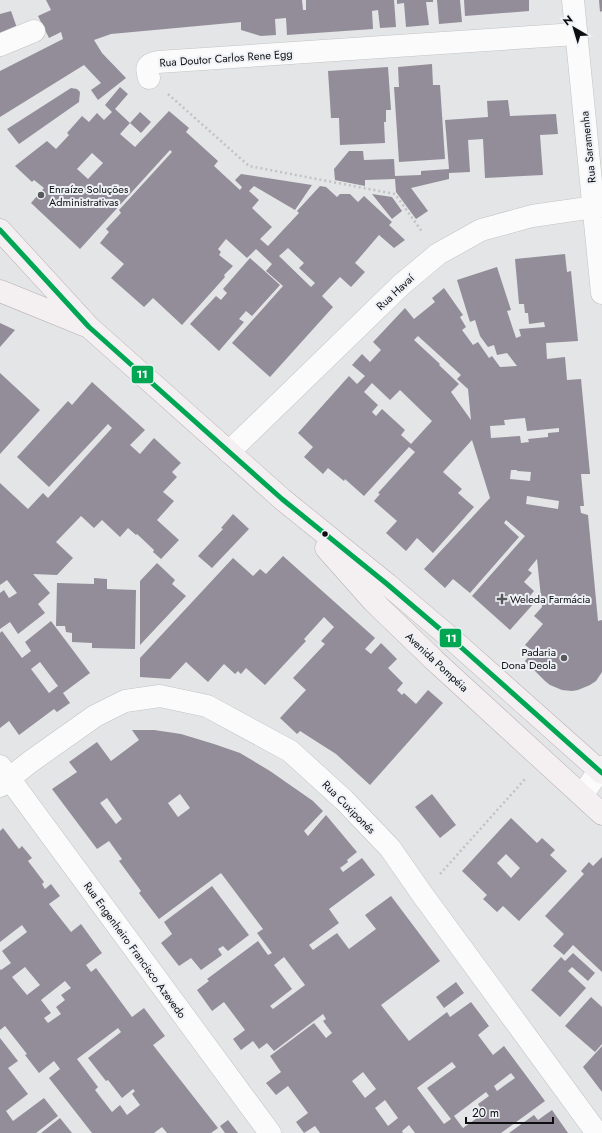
<svg xmlns="http://www.w3.org/2000/svg" width="602" height="1133" font-family="Jost,sans-serif">
<style>
.building{fill:#938d99;fill-rule:evenodd}
.lines{fill:none;stroke-linecap:round;stroke-linejoin:round}
.minor-casing{stroke:#c1c3c5;stroke-width:23}
.major-casing{stroke:#b9b0b3;stroke-width:23}
.path{stroke:#c2c2c3;stroke-width:2.5;stroke-dasharray:2 3;stroke-linecap:butt}
.minor{stroke:#fbfbfb;stroke-width:22}
.major{stroke:#f4eff0;stroke-width:22}
.bus-1-casing{stroke:#eef1f6;stroke-width:8}
.bus-1{stroke:#00a651;stroke-width:5}
.poi-dot{fill:#57595b;stroke:#eef1f6;stroke-width:1.5}
.bus-dot{fill:#0c0d0f;stroke:#eef1f6;stroke-width:1.5}
.labels{text-anchor:middle;dominant-baseline:central;stroke-width:4;stroke-linejoin:round;paint-order:stroke}
.street-label{font-size:11px;fill:#0c0d0f;stroke:#eef1f6}
.poi-label{font-size:11px;fill:#0c0d0f;stroke:#eef1f6;text-anchor:start}
.line-badge{stroke:#eef1f6;stroke-width:1.5}
.badge-label{font-size:11px;text-anchor:middle;font-weight:bold;fill:#fff}
</style>
<rect width="100%" height="100%" fill="#e3e5e7"/>
<path class="building" d="M46,0H302L303,10H306V0H394L396,27L380,28L378,10L372,11L373,29L287,35L286,18L275,19L276,35L261,36L241,30V22L111,34L94,40L102,53L126,78L98,100L91,90L101,83L84,65L0,117V71L63,39L61,32L49,38L38,16L51,10Z
M397,0H433V2H426L429,25L406,27L404,3L397,4Z
M437,0H460L462,22L439,24Z
M464,0H529V11L465,16Z
M599,0H602V11L600,12Z
M11,11L17,28L0,34V14Z
M432,64L433,85H440L445,159L399,162L394,87H399L398,67Z
M388,67L391,110H386V122H384L385,143L340,145L339,118H331L328,71Z
M120,87L128,94L115,109L130,123L140,112L151,122L141,133L130,123L120,134L135,147L169,111L189,128L186,132L218,161L214,166L240,190L242,187L235,180L241,174L312,185L295,210L254,186L249,191L259,200L252,208L272,227L260,239L268,246L299,213L297,211L320,186L326,187L337,197L340,194H350L358,202L364,196L392,222L389,225L405,240L394,248L379,235L355,263L365,272L351,287L340,277L322,296L333,307L270,377L232,343L283,286L266,271L272,264L256,249L247,258L226,239L218,249L221,252L219,255L233,266L224,275L225,277L182,325L153,298L144,307L111,278L124,264L100,243L109,232L106,229L121,213L119,210L172,152L170,150L80,249L31,203L44,188L34,180L32,182L15,166L47,141L56,149L69,135L67,133L82,116L89,122L97,113L104,120L112,112L105,105ZM92,153L103,163L88,179L77,169ZM288,248L304,263L299,268L315,283L311,287L279,256Z
M71,88L77,89L80,92L79,102L19,144L7,129Z
M508,100L510,116L556,114L558,134L540,135L543,175L485,178L483,139L468,140L470,172L449,173V179L411,188L428,211L416,219L396,192L395,179L365,180V186L335,180L334,169L349,151H363L364,160L394,159L395,176L421,175V171L449,169L445,120L488,117L487,101Z
M372,194L392,197L402,211L392,219Z
M565,254L567,272L571,271L578,341L546,343L547,359L565,357L567,380L581,379L590,474H581L584,506H580L581,513L588,515L598,621L602,620V672L596,681L590,685L578,690L572,691L562,690L550,685L545,681L525,661L533,651L525,645L543,624L534,616L542,607L537,559L528,570L532,573L524,582L534,591L529,597L535,602L510,630L472,596L525,536L506,520L504,523L519,537L470,593L453,579L445,588L424,569L490,498L472,440L443,472L462,489L458,493L474,507L433,553L417,538L406,551L386,533L397,521L374,501L380,494L378,493L415,452L409,447L364,496L345,479L344,481L328,468L323,474L304,457L313,447L298,433L349,376L357,384L365,376L352,365L362,354L370,362L381,350L373,342L405,308L414,319L435,302L432,298L444,288L463,315L460,317L466,327L462,330L473,345L478,342L489,358L492,356L500,367L517,366L507,353L497,355L494,345L488,347L480,336L475,320L470,322L457,280L497,267L511,310L507,311L516,338L521,336L519,329L545,327L544,322L529,324L528,313H525L524,304H519L515,259ZM418,336L461,375L457,379L468,389L471,420L451,392L459,384L439,365L440,364L414,340ZM372,383L390,400L400,390L432,421L411,444L401,435L405,430L382,409L376,416L372,412L378,405L364,392ZM525,418L527,431L559,428V432L548,433V437L528,439L529,442L521,443L520,436L491,438L490,426L505,425L504,420ZM511,470H517V471L531,472L530,481L510,479ZM527,496L559,501L558,509L526,504Z
M250,258L280,285L252,316L246,311L239,319L244,322L219,351L190,324L216,296L221,300L227,293L223,289Z
M0,323L15,330L0,347Z
M0,373L40,410L0,454Z
M92,382L145,430L130,445L140,454L154,438L181,463L172,472L177,477L163,492L174,501L157,520L179,540L161,559L153,552L154,550L137,534L136,535L128,528L120,537L102,520L94,528L81,516L56,542L73,558L57,575L33,574L50,593L38,604L45,613L18,634L10,622L0,629V593L4,590L9,598L17,593L7,580L0,585V483L28,509L43,493L48,498L112,428L108,424L49,487L17,457L68,401L72,405Z
M233,514L249,529L212,568L198,556L223,529L221,528Z
M283,556L375,638L365,649L371,654L381,643L397,659L388,668L403,683L397,690L402,695L404,693L416,704L428,690L443,703L370,785L336,754L300,731L297,734L280,718L306,690L293,678L325,644L321,641L334,627L324,617L304,639L306,641L265,685L246,668L241,674L238,671L235,674L224,664L208,682L186,662L170,679L140,677V658L233,558L253,576L260,569L266,574Z
M157,563L175,580L172,584L186,596L140,645V581Z
M94,578L107,579V589L136,590L135,649L92,648V643L72,642V633L66,632L65,626H56L57,583L94,584Z
M51,621L90,673L63,693L70,703L57,712L54,709L19,735L9,721L0,728V633L2,631L22,658L31,651L25,642ZM40,662L58,686L49,693L31,669Z
M132,730H154L181,734L214,744L240,753L270,771L313,801L323,811L304,831L308,836L326,815L357,852L347,860L348,862L340,868L343,872L362,858L375,875L329,909L339,923L309,945L313,950L337,933L349,949L376,929L365,915L391,896L440,961L381,1005L409,1041L447,1012L450,1017L471,1002L489,1026L478,1035L493,1055L504,1046L545,1101L501,1133H415L409,1125L402,1131L403,1133H320L315,1126L304,1133L296,1122L308,1113L288,1086L276,1095L266,1083L281,1072L270,1056L314,1023L326,1038L332,1033L323,1021L326,1019L323,1014L274,1051L267,1043L259,1049L253,1041L241,1050L233,1039L245,1030L224,1002L212,1011L197,990L209,981L207,979L258,941L268,955L272,953L257,933L263,929L221,873L159,919L139,893L141,891L119,861L122,859L109,841L97,849L52,789L77,772L69,762L97,742L111,761L139,740ZM180,794L190,808L178,817L168,803ZM107,798L122,819L116,824L100,803ZM284,957L305,985L273,1009L270,1006L292,989L274,965ZM452,1062L456,1067L427,1088L451,1119L444,1124L417,1088ZM363,1072L376,1089L365,1098L352,1081ZM511,1073L515,1078L497,1091L494,1086ZM486,1092L489,1096L478,1104L484,1113L463,1128L454,1116ZM385,1100L398,1118L388,1126L375,1108Z
M432,794L456,825L440,838L415,807Z
M511,818L537,843L542,838L555,850L550,855L567,871L519,921L503,906L497,912L483,899L487,895L462,871ZM506,854L520,868L511,878L497,863Z
M3,828L19,849L22,846L32,858L28,861L44,882L42,884L45,889L51,884L60,896L49,904L71,932L81,924L102,953L86,965L91,972L96,968L132,1017L144,1008L165,1036L153,1045L218,1128L211,1133H167L162,1127L154,1133H92L49,1078L60,1069L54,1061L39,1073L25,1055L27,1054L5,1026L0,1030V969L1,970L11,963L2,951L27,932L22,925L0,942V831ZM25,967L40,985L27,995L12,977ZM65,981L71,988L61,995L65,1000L56,1007L61,1014L48,1023L44,1018L51,1013L41,1000ZM118,1028L121,1032L88,1058L106,1081L108,1080L122,1098L133,1089L135,1091L132,1094L140,1105L127,1115L120,1105L112,1112L95,1090L98,1087L77,1059Z
M602,857V972L573,945L564,955L553,946L564,934L545,916L584,874L581,871L589,862L593,866Z
M212,886L249,935L228,951L223,946L218,949L222,955L201,970L191,958L179,966L161,943L172,934L164,922Z
M573,953L595,973L588,981L572,967L568,971L586,988L560,1017L531,990L561,957L565,961Z
M456,982L464,993L444,1008L436,997Z
M591,997L602,1007V1044L595,1052L565,1026Z
M0,1038L18,1061L8,1068L28,1094L6,1111L13,1121L44,1098L58,1116L36,1133H0Z
M602,1046V1092L583,1067Z
M552,1110L568,1133H509L534,1115L538,1120Z
M60,1118L72,1133H41Z
M228,1120L238,1133H225L220,1126Z"/>
<g class="lines">
<defs>
<path id="minor" d="M573,0L602,293
M0,45L34,31
M149,78C146,67 146,64 158,62L576,34
M229,452L401,285L438,254L481,230L532,216L602,206
M0,766L270,1133
M0,786L30,762L95,716L125,701L160,696L207,706L290,751L344,800L390,848L422,894L597,1133
M582,795L602,767"/>
<path id="major" d="M0,230L89,327L282,499L387,584L454,641L602,773
M0,291L84,325
M326,548L373,601L434,660L602,814"/>
</defs>
<use href="#minor" class="minor-casing"/>
<use href="#major" class="major-casing"/>
<path class="path" d="M168,94L249,166L395,194L423,233
M440,874L526,778"/>
<use href="#minor" class="minor"/>
<use href="#major" class="major"/>
<defs>
<path id="bus-1" d="M0,230L89,327L282,499L387,584L454,641L602,773"/>
</defs>
<use href="#bus-1" class="bus-1-casing"/>
<use href="#bus-1" class="bus-1"/>
</g>
<g class="poi-dot">
<circle cx="41" cy="195" r="4"/>
<path d="M500 593h4v4h4v4h-4v4h-4v-4h-4v-4h4z"/>
<circle cx="564" cy="658" r="4"/>
</g>
<circle class="bus-dot" cx="325" cy="534" r="3.5"/>
<g class="labels">
<g class="street-label">
<text transform="translate(226 58) rotate(-4)">Rua Doutor Carlos Rene Egg</text>
<text transform="translate(588 147) rotate(-96)">Rua Saramenha</text>
<text transform="translate(395 292) rotate(-43)">Rua Havaí</text>
<text transform="translate(437 662) rotate(43)">Avenida Pompéia</text>
<text transform="translate(349 807) rotate(45)">Rua Cuxiponés</text>
<text transform="translate(135 950) rotate(54)">Rua Engenheiro Francisco Azevedo</text>
</g>
<g class="poi-label">
<text x="49" y="189">Enraíze Soluções<tspan x="49" dy="13">Administrativas</tspan></text>
<text x="510" y="599">Weleda Farmácia</text>
<text x="556" y="652" text-anchor="end">Padaria<tspan x="556" dy="13">Dona Deola</tspan></text>
</g>
</g>
<g class="line-badge">
<rect x="131" y="365" width="23" height="19" rx="4" fill="#00a651"/>
<rect x="439" y="628" width="23" height="20" rx="4" fill="#00a651"/>
</g>
<g class="badge-label">
<text x="142" y="378">11</text>
<text x="451" y="642">11</text>
</g>
<g transform="translate(574 28) rotate(322)" stroke="#eef1f6" stroke-width="3" paint-order="stroke">
<path d="M0-3L7 15L0 10L-7 15Z" fill="#0c0d0f"/>
<text y="-6" font-size="11" font-weight="bold" text-anchor="middle" fill="#0c0d0f">N</text>
</g>
<path d="M466 1117v6h87v-6" fill="none" stroke="#0c0d0f" stroke-width="2"/>
<text x="472" y="1117" font-size="12" fill="#0c0d0f" stroke="#eef1f6" stroke-width="3" paint-order="stroke">20 m</text>
</svg>
